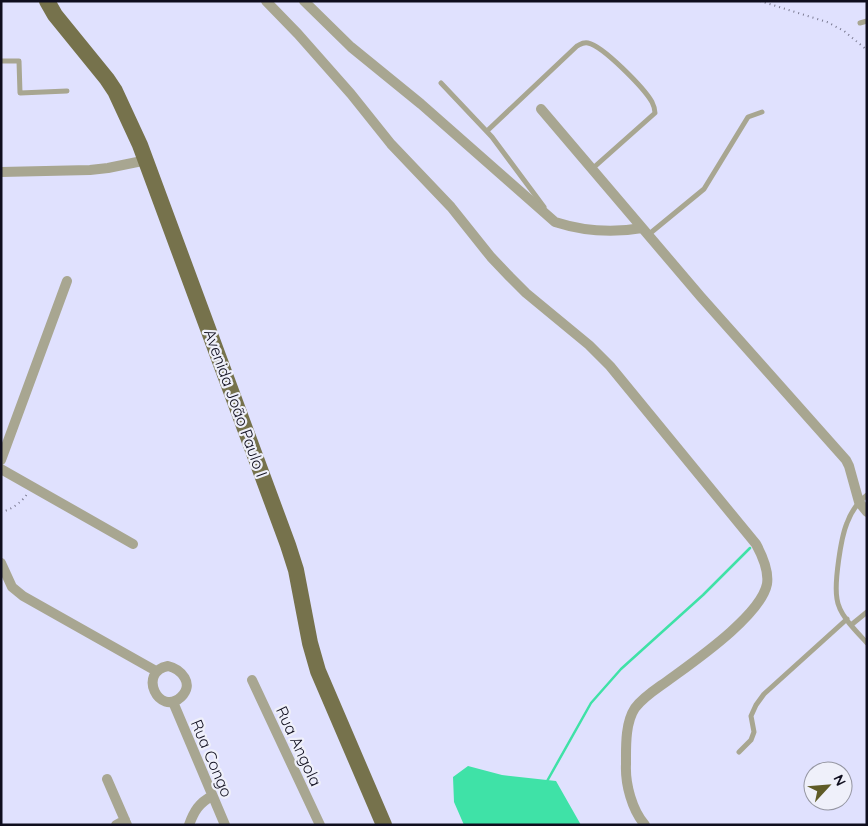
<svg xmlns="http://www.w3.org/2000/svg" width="868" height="826" font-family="Quicksand,sans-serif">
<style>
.water{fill:#3fe2a7}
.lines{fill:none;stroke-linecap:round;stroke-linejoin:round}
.stream{stroke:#3fe2a7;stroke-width:2.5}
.path{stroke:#7a7a91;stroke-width:2;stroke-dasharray:1 4;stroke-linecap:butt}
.service{stroke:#a8a691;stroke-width:5}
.minor{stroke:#a8a691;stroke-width:10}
.primary{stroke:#76724c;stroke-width:16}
.labels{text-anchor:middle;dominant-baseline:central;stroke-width:4.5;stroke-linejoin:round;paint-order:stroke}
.street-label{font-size:16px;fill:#0f0e1e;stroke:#eff0fa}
</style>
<rect width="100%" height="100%" fill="#e0e1fe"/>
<path class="water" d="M468,766L502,775L556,781L581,825H464L454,802L453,777Z"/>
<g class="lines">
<path class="stream" d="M546,783L591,703L621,669L703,595L750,548"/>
<path class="path" d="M760,1L827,22L844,31L867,50
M1,512C11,510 22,502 27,494"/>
<path class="service" d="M860,23L867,21
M1,61H19L20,93L67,91
M441,83L492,137L544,207
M487,131L577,46C581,44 583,42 588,43C603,46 644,88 652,102C654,106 655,108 655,113L592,169
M648,235L704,189L748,117L762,112
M867,495C858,502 851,512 847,523C841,537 834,583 837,599C839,615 856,631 867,643
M851,625L867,612
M739,752L751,740L754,732L751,716L756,705L764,694L847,619"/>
<path class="minor" d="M266,1L298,34L351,94L391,144L451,207L491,257L510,277L526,293L589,345L610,366L756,544C762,555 769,571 767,584C761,615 696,660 670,679C658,688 644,696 635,708C625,723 626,747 626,764C625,784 632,810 645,825
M304,1L351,47L421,104L555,222C583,231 614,233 642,228
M541,109L701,297L846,460L849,466L859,502L867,512
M1,172L90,170L108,168L147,160
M1,460L67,281
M1,469L133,544
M1,563L12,587L23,596L156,671
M168,666C181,669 195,684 181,697C159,717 137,672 168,666Z
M252,680L320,825
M173,702L225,825
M107,779L127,825
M116,825L125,820
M189,825C194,811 199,803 212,796"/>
<path class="primary" d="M47,1L55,15L107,79L115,91L140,145L288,545L296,570L310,643L318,671L384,825"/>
</g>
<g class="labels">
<g class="street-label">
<text transform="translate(236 403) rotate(70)">Avenida João Paulo I</text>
<text transform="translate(299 746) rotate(65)">Rua Angola</text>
<text transform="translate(212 758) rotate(67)">Rua Congo</text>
</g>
</g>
<rect width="868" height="826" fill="none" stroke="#0f0e1e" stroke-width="5"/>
<g transform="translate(828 786) rotate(64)"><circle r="24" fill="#eff0fa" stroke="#9596a2"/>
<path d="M0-4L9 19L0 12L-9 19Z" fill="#5f5b27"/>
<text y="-8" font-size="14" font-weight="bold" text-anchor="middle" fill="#0f0e1e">N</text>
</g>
</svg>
